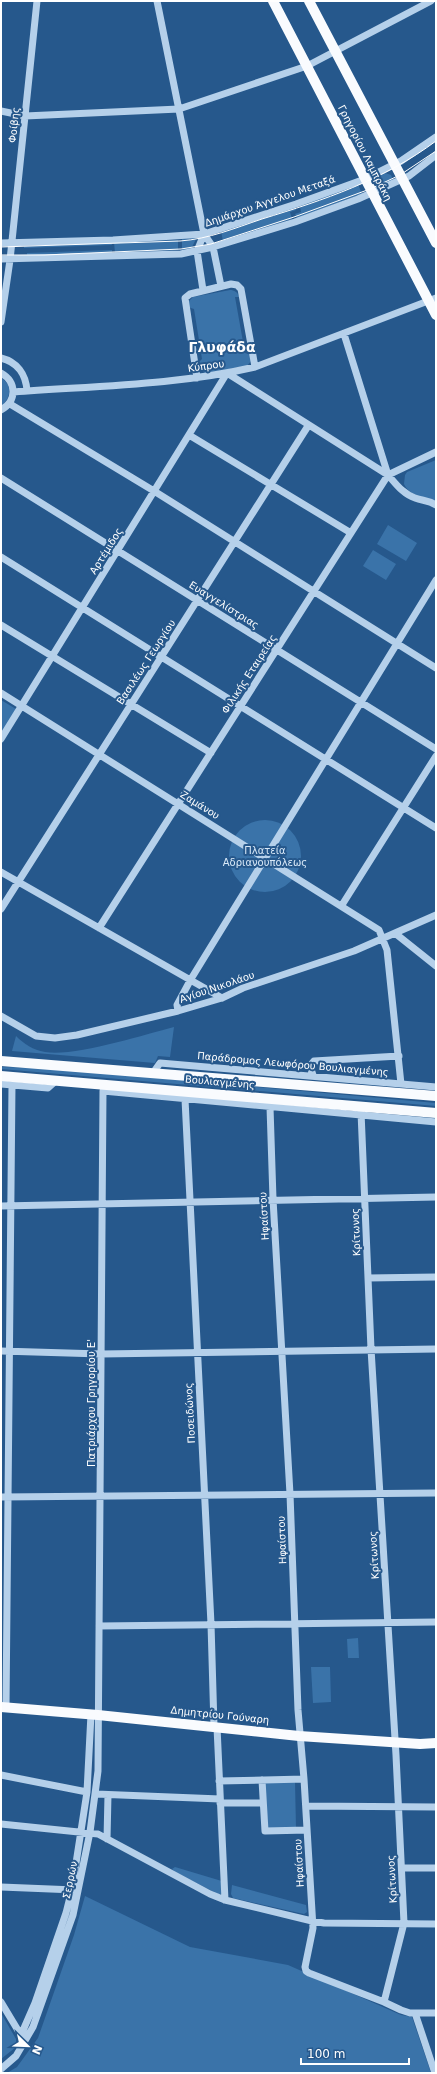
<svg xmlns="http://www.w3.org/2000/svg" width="437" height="2074" font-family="'DejaVu Sans',sans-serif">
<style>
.green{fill:#3a73a9}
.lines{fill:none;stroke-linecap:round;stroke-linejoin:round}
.minor{stroke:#b5d0ea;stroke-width:7}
.major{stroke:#f9fbfe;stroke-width:10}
.tram{stroke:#fff;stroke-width:1}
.labels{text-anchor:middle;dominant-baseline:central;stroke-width:4;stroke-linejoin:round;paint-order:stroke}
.street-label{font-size:10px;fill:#fff;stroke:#26588c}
.park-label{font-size:10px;fill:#d9e9f8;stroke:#26588c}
.district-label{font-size:14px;font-weight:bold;fill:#fff;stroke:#26588c}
</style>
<rect width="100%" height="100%" fill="#26588c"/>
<path class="green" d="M385,173L391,175L393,180L381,186L378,185L377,177Z
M358,184L362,194L297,218L295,214L301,212L300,206Z
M296,207V210L290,212L292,219L223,241L221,231Z
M197,237L191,249L182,250V239Z
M178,240V250L115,253L114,242Z
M111,242L112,245L24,248V246Z
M112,250V253L27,256V253Z
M230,290C234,290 238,292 239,297H235L245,353L251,355V361L247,366L205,373L200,369L198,363L202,359L194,309L188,307L189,301L193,297Z
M1,378C13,385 11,398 1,406Z
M436,460V502C425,496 410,497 404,484L405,475L407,472Z
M388,525L417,543L406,561L377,544Z
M373,550L396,564L386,580L363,566Z
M1,700L16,709L1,734Z
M229 856a36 36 0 1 1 72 0a36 36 0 1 1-72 0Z
M174,1027L170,1057L158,1056L155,1063L12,1051L16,1036C24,1044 33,1050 45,1052C74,1057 143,1035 174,1027Z
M1,1067L46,1068L436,1103V1106L1,1069Z
M358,1638L359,1658H348L347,1639Z
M311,1667H330L331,1702L313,1703Z
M295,1782L296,1828L268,1829L264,1783Z
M175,1867L225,1882L224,1894H218L175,1872L172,1869Z
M232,1885L306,1905L307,1912L304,1914L233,1898L231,1894Z
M85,1896L190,1947L288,1965L401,2015L412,2017L431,2073H7L17,2067L38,2038L74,1935Z
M1,2013L16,2039V2047L1,2059Z"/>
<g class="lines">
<path class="minor" d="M157,1L204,234L213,247L221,286
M1,111L25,116L179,109L307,66L431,1
M1,243L113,240L204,234L296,204L365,179L401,161L436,137
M1,259L181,254L213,247L295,222L358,199L409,176L436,155
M203,290L197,251L204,234
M1,322L10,260L37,1
M344,334L388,475
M1,358C17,362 26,374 27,391
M1,373C17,382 17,401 1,410
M197,378L185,298L190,294L231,284L237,285L241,289L255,367
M14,392C93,386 178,385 255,367L436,298
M10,404L154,491L436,668
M189,435L351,533
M1,478L436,749
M1,557L436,828
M1,625L211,753
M1,693L379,930L387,950L401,1084
M1,739L227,373L388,475C396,484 403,494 415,498C423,501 428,500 436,505
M1,872L222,998
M342,905L436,756
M1,909L308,426
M99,928L388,475L436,452
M396,934L436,966
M178,1011L177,1005L191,979L436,580
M1,1016L36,1036L55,1038L77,1035L178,1011L222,998L243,988L354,951L436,915
M153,1073L160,1063L436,1087
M313,1075L310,1066L314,1061L399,1056
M1,1084L48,1088L57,1080
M185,1099L211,1624L214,1726
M270,1107L273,1199L290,1494L298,1710L304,1779L313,1928L305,1967L306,1971L309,1973L384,2002L401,2010L410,2013H436
M361,1112L371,1349L396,1755L404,1923L384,2002
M1,1206L436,1197
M368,1278L436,1277
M1,1351L101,1354L436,1349
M1,1497L436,1493
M99,1626L436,1622
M6,1707L12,1085
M217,1727L225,1900
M1,1775L87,1792
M262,1780L265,1831L307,1830
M219,1781L304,1779
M96,1794L220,1799
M220,1803H263
M306,1806L436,1807
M1,1824L98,1834L210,1894L225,1900L312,1921L324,1923L436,1924
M107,1839L108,1795
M402,1868H436
M1,1887L75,1890
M1,2002L22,2037
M415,2013L435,2073
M21,2035L35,2003L66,1913L72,1889L87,1792L91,1714
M1,2069L16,2056L33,2027L73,1915L90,1832L98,1771L103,1091L436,1122"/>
<path class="major" d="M273,1L436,315
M309,1L436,243
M1,1061L436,1096
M1,1076L436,1113
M1,1707L98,1715L299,1736L420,1744L436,1743"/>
<path class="tram" d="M1,247L180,241C209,239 235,228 262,219C324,200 384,180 436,141
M1,255H45L181,249L211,244L294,217L370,189L400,175L436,151"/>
</g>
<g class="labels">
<g class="street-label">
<text transform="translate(14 125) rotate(-84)">Φοίβης</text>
<text transform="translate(365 153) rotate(63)">Γρηγορίου Λαμπράκη</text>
<text transform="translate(270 201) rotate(-19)">Δημάρχου Άγγελου Μεταξά</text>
<text transform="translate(206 366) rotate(-8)">Κύπρου</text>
<text transform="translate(106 551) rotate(-58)">Αρτέμιδος</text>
<text transform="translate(224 605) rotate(32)">Ευαγγελίστριας</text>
<text transform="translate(146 662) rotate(-57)">Βασιλέως Γεωργίου</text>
<text transform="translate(249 674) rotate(-57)">Φιλικής Εταιρείας</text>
<text transform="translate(200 805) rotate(32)">Ζαμάνου</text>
<text transform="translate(217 987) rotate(-19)">Αγίου Νικολάου</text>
<text transform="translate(293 1064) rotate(5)">Παράδρομος Λεωφόρου Βουλιαγμένης</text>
<text transform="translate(220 1082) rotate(5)">Βουλιαγμένης</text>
<text transform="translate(264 1216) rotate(-93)">Ηφαίστου</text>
<text transform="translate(356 1232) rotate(-92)">Κρίτωνος</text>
<text transform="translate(91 1403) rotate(-90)">Πατριάρχου Γρηγορίου E'</text>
<text transform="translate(190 1413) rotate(-93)">Ποσειδώνος</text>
<text transform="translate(282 1540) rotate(-92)">Ηφαίστου</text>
<text transform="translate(374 1555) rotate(-93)">Κρίτωνος</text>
<text transform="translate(220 1715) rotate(6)">Δημητρίου Γούναρη</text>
<text transform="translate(299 1863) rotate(-93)">Ηφαίστου</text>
<text transform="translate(392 1879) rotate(-93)">Κρίτωνος</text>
<text transform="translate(70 1880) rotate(-78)">Σερρών</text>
</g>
<g class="park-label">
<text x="265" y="850">Πλατεία<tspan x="265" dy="12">Αδριανουπόλεως</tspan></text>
</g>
<g class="district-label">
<text x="222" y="347">Γλυφάδα</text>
</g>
</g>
<rect width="437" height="2074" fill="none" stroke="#ffffff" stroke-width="4"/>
<g transform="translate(28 2046) rotate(113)" stroke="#26588c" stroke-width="3" paint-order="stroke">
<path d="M0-3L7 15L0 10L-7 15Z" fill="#ffffff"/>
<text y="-6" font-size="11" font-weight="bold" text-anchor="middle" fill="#ffffff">N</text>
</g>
<path d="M301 2058v6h108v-6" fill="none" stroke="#ffffff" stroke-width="2"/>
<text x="307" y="2058" font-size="12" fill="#ffffff" stroke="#26588c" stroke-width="3" paint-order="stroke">100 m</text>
</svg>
